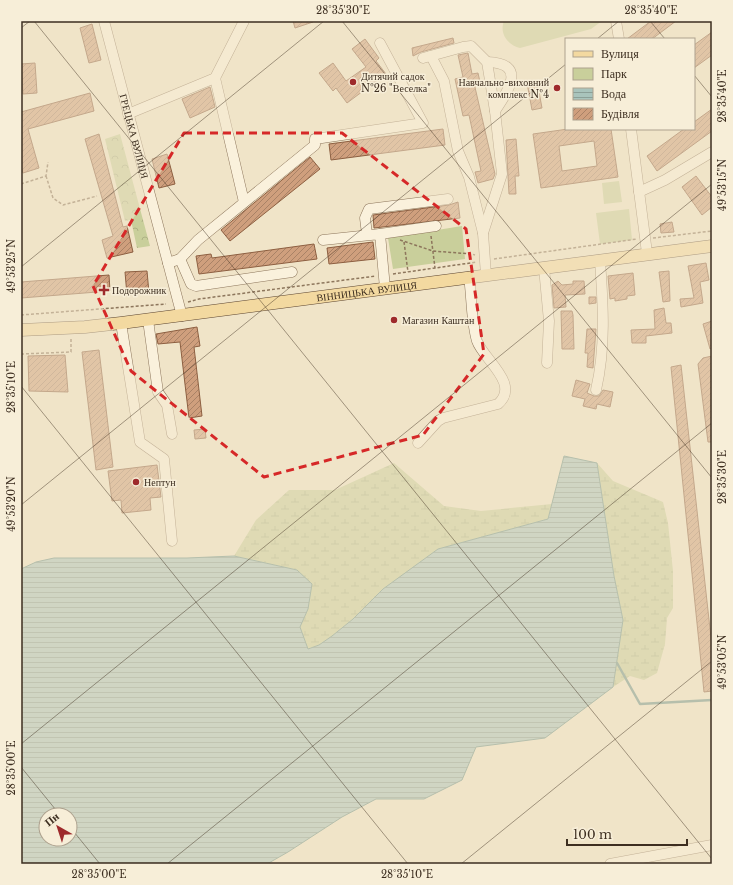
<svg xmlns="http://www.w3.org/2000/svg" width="733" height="885" font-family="'Libre Baskerville',serif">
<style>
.green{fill:#c9cf9b}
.forest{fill:url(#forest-crowns)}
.wetland{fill:url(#wetland-marsh)}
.water{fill:url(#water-rules);stroke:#6f938a;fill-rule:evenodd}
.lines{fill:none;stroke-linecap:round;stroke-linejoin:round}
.stream{stroke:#6f938a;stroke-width:2.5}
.building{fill:url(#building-hatch);stroke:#8d5f41;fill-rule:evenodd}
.minor-casing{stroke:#8d765c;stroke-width:11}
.major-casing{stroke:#5b4430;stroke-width:13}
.path{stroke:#8d765c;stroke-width:1.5;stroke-dasharray:3 2;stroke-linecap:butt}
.minor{stroke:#faf1dc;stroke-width:10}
.major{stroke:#f3d9a0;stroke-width:12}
.marked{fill:none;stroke:#d62828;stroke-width:3;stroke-dasharray:8 5;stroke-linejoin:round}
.ticks{fill:none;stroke:#3d2e20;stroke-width:1;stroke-opacity:0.45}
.poi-dot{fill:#9e2a2b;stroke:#f7eed8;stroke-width:1.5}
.labels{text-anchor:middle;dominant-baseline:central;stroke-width:3;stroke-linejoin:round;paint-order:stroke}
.poi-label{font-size:10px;fill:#3d2e20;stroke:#f7eed8;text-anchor:start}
.street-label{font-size:10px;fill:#3d2e20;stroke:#f7eed8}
.neatline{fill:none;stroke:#3d2e20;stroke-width:1.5}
.ticks-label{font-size:10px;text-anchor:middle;fill:#3d2e20}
</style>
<defs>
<pattern id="forest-crowns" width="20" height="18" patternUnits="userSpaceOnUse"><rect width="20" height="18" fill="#c9cf9b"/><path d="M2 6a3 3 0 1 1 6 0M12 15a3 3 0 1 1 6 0" fill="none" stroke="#aeb285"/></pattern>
<pattern id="wetland-marsh" width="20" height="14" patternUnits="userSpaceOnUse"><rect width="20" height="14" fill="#c9cf9b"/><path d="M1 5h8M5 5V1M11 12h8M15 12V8" fill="none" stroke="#aeb285"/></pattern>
<pattern id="water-rules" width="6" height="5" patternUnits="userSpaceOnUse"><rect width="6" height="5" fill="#a9c4bc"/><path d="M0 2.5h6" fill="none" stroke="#8ba098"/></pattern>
<pattern id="building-hatch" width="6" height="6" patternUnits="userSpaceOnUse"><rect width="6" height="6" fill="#cf9f7d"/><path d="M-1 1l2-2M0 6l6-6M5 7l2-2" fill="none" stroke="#a98266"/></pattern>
</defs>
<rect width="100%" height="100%" fill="#f0e4c8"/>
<path class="green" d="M504,21H602L591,29L520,48C508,45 499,34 504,21Z
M619,181L622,202L604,204L602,183Z
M629,209L632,240L600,244L596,213Z
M462,226L465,259L393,269L388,238Z"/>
<path class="forest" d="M120,134L150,246L137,248L131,220L125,221L105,139Z"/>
<path class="wetland" d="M394,463L444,506L481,511L552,504L548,519L438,549L332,636L319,645L307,649L300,627L297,570L234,556L256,520L289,490H335Z
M597,463L613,481L663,502L668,523L673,571V608L667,618L665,644L657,673L644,680L630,676L613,687L623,620L614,576Z"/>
<path class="water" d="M564,456L597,463L614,576L623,620L613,687L545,738L476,747L462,780L424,799H376L342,817L288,852L267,864H21V569L36,562L54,558H187L234,556L297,570L312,584L308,609L300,627L308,649L319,645L332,636L353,619L383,589L438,549L548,519ZM46,815H70V839H46Z"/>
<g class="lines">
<path class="stream" d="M617,663L640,704L712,700"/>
</g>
<path class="building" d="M293,21H313V22L295,28Z
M651,21H676L652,39H627Z
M92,24L101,60L89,63L80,28Z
M712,32V55L694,68V45Z
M453,38L454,43L421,52L413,56L412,48Z
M365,39L379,58L376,61L386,74L347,103L336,88L333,91L319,73L333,63L346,81L366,67L352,49Z
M468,53L472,74L478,73L480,82L474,83L495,174L493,179L478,183L475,172L481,171L469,115L463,116L455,79L463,77L458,55Z
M35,63L37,93L23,94L21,64Z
M537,81L542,108L532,110L527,83Z
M210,87L215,107L190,118L182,99Z
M90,93L94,111L28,129L39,168L23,173L21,167V112Z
M712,109V131L657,171L647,156L684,129H694V122Z
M443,129L445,145L331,160L329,144Z
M568,129H611L618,177L541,188L533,134ZM594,141L597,166L562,171L559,146Z
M99,134L123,227L127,226L133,252L107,258L102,240L113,236L85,139Z
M516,139L519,176H515L516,194H509L506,140Z
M167,154L175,184L159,188L152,159Z
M310,157L320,169L230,241L221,230Z
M696,176L712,197V207L702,215L682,187Z
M458,202L460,218L374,228L373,215L449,205Z
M672,222L674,232L661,233L660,224Z
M373,242L375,259L329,264L327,248Z
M314,244L317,259L199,274L196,256L211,254L212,258Z
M706,263L709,280L700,282L703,303L681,307L680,299L694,298L688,266Z
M147,271L149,293L127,295L125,272Z
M669,271L670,301L663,302L659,272Z
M633,273L635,295L627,296V299L615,301V298L610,299L608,276Z
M109,275L110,291L21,298V282Z
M558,281L562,285L573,284V281H584L585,294L565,295L566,307L554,308L552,285Z
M589,297H596V303L589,304Z
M664,308L666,323H671L672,333L646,336V343H632L631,330L655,329L654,310Z
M561,311H572L573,315L574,349H562Z
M712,321V348L710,349L703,324Z
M197,327L200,346L194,347L202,416L189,418L180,342L158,344L156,334Z
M587,329H596L593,368L587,367L588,353H585Z
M99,350L113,467L96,470L82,352Z
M65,355L68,392L29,391L28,356Z
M712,356V442H708L698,364L703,358Z
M681,365L712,647V691L704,692L671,367Z
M576,380L590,384L587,393L594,396H599L603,390L613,392L610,407L597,404L596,409L583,406L585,399L572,396Z
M205,429L206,438L195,439L194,430Z
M157,465L161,497L150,498L151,510L122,513L121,500L112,501L108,471Z"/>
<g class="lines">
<defs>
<g id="minor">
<path id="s1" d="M104,21L182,316"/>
<path d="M616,21L619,39"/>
<path d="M431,56L444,81L458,151L469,177L483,233"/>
<path d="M423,58L463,47L471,46L487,62L495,111L502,174L483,233L486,275"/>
<path d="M487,62C527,63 509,90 495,111"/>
<path d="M215,78L244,202"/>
<path d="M128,114L215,78L244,21"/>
<path d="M631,129L647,253"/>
<path d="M639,192L665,180L712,152"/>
<path d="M367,234L365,218L369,209L448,199"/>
<path d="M380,234L436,226"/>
<path d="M323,240L380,234L385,288"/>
<path d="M180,259L191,284L196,286L292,272"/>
<path d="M168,263L180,259L198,240L315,145V139L423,123L380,43"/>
<path d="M544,268L549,321L547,363"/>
<path d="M148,320L158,392L167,405L172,434"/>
<path d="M121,323L140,442L164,459L172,541"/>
<path d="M596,390C606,347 603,304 600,260"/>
<path d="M418,443L438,421L443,418L498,404C521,384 483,359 477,341C471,321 472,297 469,277"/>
<path d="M610,864L712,845"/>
</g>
<g id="major">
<path id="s2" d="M21,330L85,327L121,323L712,246"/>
</g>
</defs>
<use href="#minor" class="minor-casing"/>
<use href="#major" class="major-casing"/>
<path class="path" d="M46,176L53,198L63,205L97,196
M21,184L46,176L48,162
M431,236L435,268
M653,238L712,231
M400,240L433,251L472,254L475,255
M404,242L408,272
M494,259L637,239
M393,274L477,262
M188,302L199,299L376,276
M21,315L166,304
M21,354L71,352V338"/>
<use href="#minor" class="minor"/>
<use href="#major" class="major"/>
</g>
<path d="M0 0H733V885H0ZM184,133H342L466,229L484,354L423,435L264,477L131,371L93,286Z" fill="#f0e4c8" fill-opacity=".55" fill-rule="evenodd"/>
<path class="marked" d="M184,133H342L466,229L484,354L423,435L264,477L131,371L93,286Z"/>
<path class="ticks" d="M34,21L712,859M342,21L712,478M650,21L665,39M21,28L30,21M597,39L619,21M694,75L712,97M21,267L324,21M21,386L408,864M21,505L566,64M21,744L712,184M21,767L60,815M70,827L100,864M167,864L712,423M461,864L712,661"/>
<g class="poi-dot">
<circle cx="353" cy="82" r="4"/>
<circle cx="557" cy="88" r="4"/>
<path d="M102 284h4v4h4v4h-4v4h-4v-4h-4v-4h4z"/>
<circle cx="394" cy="320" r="4"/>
<circle cx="136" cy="482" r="4"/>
</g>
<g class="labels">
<g class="poi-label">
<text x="361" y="76">Дитячий садок<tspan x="361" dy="12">№26 "Веселка"</tspan></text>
<text x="549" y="82" text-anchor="end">Навчально-виховний<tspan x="549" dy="12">комплекс №4</tspan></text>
<text x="112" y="290">Подорожник</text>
<text x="402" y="320">Магазин Каштан</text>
<text x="144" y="482">Нептун</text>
</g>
<g class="street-label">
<text stroke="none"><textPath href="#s1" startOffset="119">ГРЕЦЬКА ВУЛИЦЯ</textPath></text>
<text stroke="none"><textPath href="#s2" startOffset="348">ВІННИЦЬКА ВУЛИЦЯ</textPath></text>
</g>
</g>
<rect width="733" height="885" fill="none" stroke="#f7eed8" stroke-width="44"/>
<rect x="565" y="38" width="130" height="92" fill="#f7eed8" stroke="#ada18e"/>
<rect x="573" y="51" width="20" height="6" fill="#f3d9a0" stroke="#ada18e"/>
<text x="601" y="58" font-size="12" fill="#3d2e20">Вулиця</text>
<rect x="573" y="68" width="20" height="12" fill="#c9cf9b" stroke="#ada18e"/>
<text x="601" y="78" font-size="12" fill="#3d2e20">Парк</text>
<rect x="573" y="88" width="20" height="12" fill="url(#water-rules)" stroke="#ada18e"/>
<text x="601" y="98" font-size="12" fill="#3d2e20">Вода</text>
<rect x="573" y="108" width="20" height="12" fill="url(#building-hatch)" stroke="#ada18e"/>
<text x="601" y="118" font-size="12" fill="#3d2e20">Будівля</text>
<g transform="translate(58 827) rotate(321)"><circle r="19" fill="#f7eed8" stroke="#ada18e"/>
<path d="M0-3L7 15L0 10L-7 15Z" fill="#9e2a2b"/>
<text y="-6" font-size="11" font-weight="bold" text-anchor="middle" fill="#3d2e20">Пн</text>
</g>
<path d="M567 839v6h120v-6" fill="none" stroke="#3d2e20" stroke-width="2"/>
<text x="573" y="839" font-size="12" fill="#3d2e20" stroke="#f7eed8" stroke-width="3" paint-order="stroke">100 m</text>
<rect x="22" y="22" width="689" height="841" class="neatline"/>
<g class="ticks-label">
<text x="343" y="14">28°35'30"E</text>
<text x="651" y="14">28°35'40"E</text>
<text transform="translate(722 96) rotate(-90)" y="4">28°35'40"E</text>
<text transform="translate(722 185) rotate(-90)" y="4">49°53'15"N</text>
<text transform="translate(11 266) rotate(-90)" y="4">49°53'25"N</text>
<text transform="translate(11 387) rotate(-90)" y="4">28°35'10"E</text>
<text transform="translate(722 477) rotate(-90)" y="4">28°35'30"E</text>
<text transform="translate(11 504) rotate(-90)" y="4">49°53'20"N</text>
<text transform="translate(722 662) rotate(-90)" y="4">49°53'05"N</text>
<text transform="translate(11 768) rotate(-90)" y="4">28°35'00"E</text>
<text x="99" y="878">28°35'00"E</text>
<text x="407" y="878">28°35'10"E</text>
</g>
</svg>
